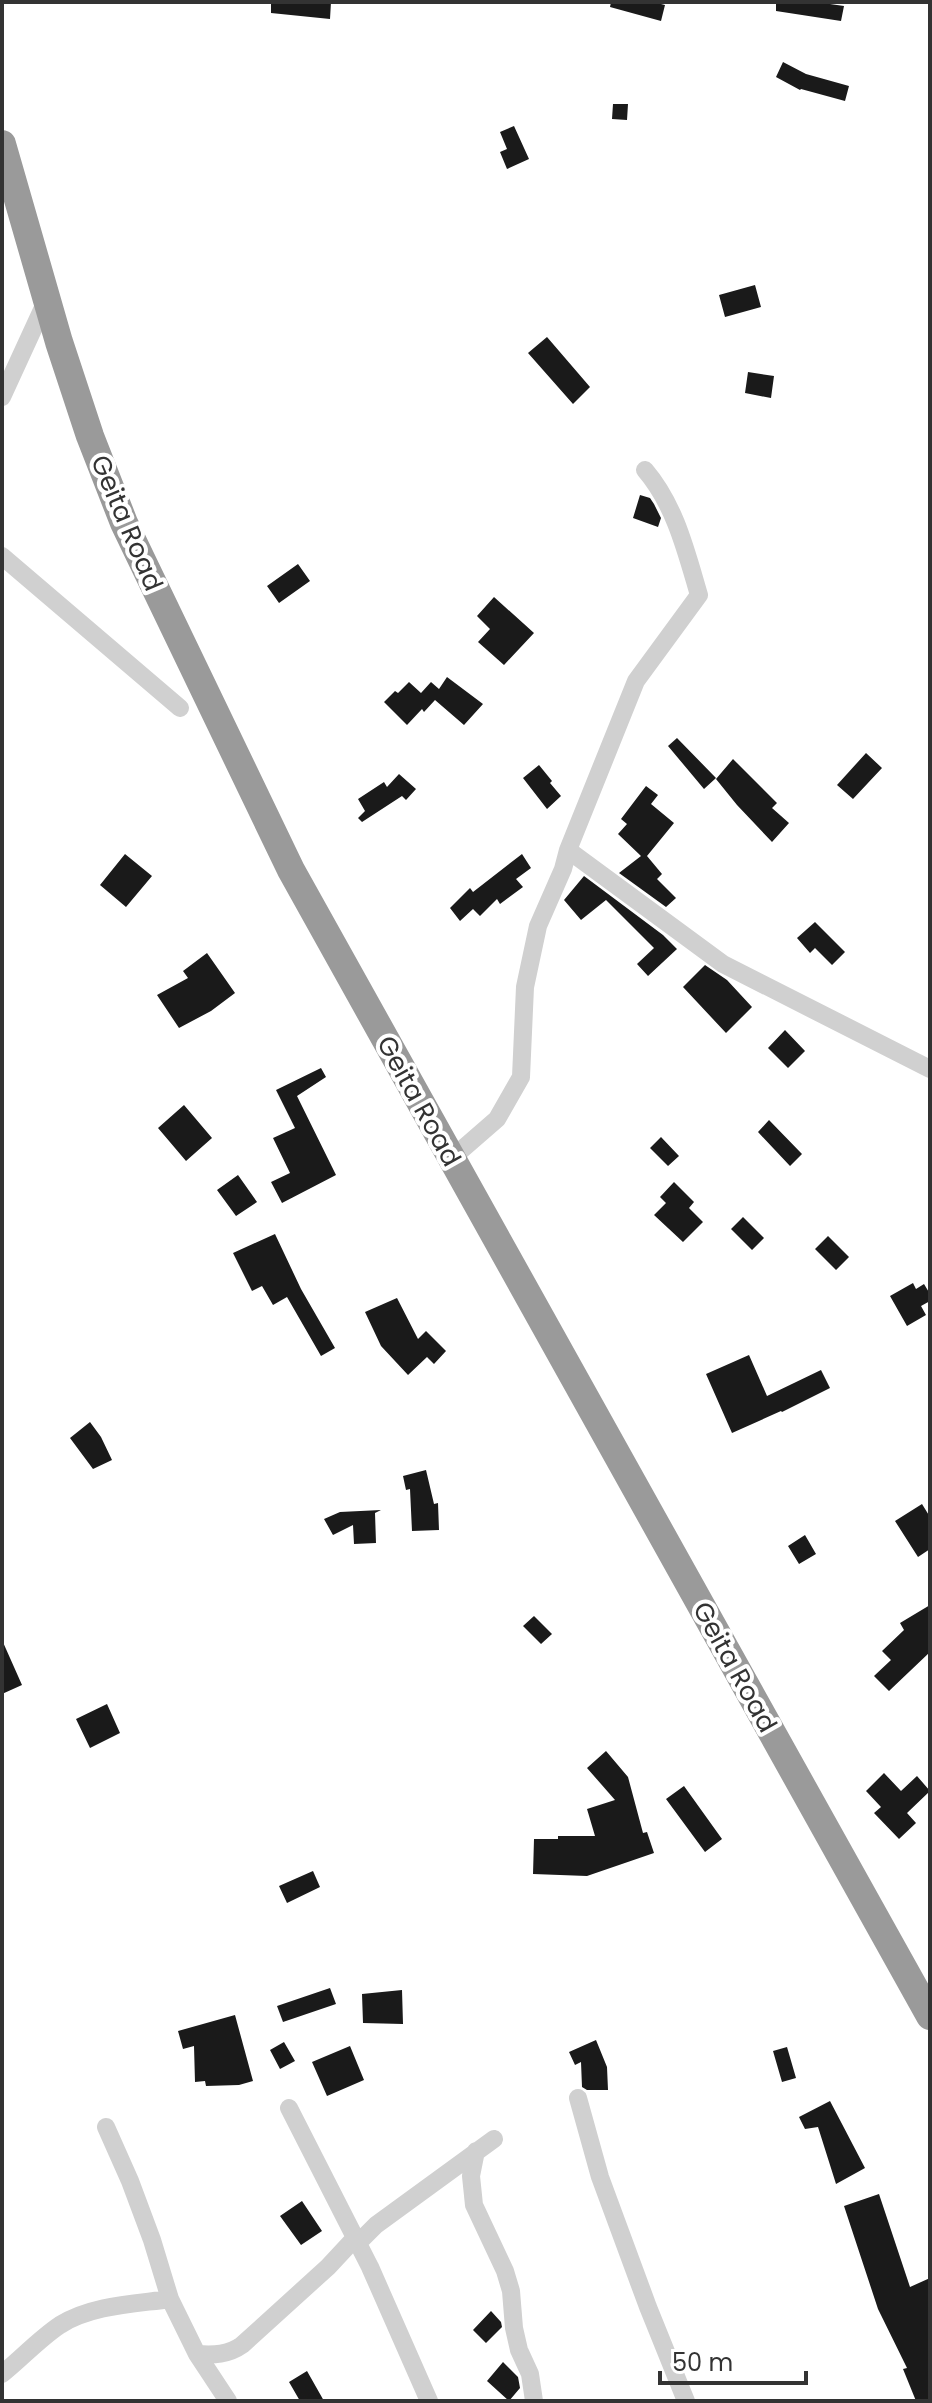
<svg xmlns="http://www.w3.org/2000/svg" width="932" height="2403" font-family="Poppins,sans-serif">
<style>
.building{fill:#1a1a1a}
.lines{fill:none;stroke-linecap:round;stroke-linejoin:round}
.minor{stroke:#d0d0d0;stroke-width:18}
.highway{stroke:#9a9a9a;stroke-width:28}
.labels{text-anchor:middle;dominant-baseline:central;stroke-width:8;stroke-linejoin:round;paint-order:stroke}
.street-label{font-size:26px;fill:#333;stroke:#fff}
</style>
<rect width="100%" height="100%" fill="#fff"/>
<path class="building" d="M271,2H331L330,19L271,13Z
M611,2H653L665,5L661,21L610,7Z
M776,2H816L844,6L841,21L776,11Z
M783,62L806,74L849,86L845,101L801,89L800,90L776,77Z
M613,104H628L627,120L612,119Z
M514,126L529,159L507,169L500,152L507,149L500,132Z
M755,285L761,307L725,317L719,295Z
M547,337L590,387L573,404L528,353Z
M748,372L774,376L771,398L745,393Z
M640,495L650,498L654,504L661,518L658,527L633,518Z
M298,564L310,581L279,603L267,586Z
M494,597L534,633L504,665L478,642L490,629L477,616Z
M447,677L483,704L464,725L435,700L424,712L422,709L407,725L384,702L395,691L398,693L409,682L421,693L431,682L439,689Z
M677,738L716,778L704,789L668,746Z
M866,753L882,768L853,799L837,785Z
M733,759L777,803L772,808L789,823L772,842L737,805L716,779Z
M539,765L552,781L550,783L561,796L547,809L523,778Z
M399,774L416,789L406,800L402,796L362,822L358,818L365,811L358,799L384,782L387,787Z
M646,786L658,795L651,804L674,823L647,856L662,874L657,879L676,898L666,907L619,873L641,856L618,834L627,824L621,819Z
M125,854L152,876L126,907L100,885Z
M522,854L531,868L516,879L523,887L500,904L497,899L480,916L473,909L460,921L450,908L470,888L473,892Z
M584,876L663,935L677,949L648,976L637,964L654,948L606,900L581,920L564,900Z
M815,922L845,952L832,965L815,948L810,953L797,938Z
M207,953L235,993L211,1011L179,1028L157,995L188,978L183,971Z
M705,965L727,980L752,1007L726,1033L683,987Z
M785,1030L805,1051L788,1068L768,1048Z
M321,1068L326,1077L297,1096L336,1175L282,1203L271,1182L290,1173L273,1138L295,1128L276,1090Z
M184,1105L212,1138L186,1161L158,1128Z
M769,1120L802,1154L790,1166L758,1132Z
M661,1137L679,1156L668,1166L650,1148Z
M238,1175L257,1202L236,1216L217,1190Z
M674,1182L694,1202L689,1208L703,1222L683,1242L654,1215L666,1203L660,1197Z
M743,1217L764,1238L752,1250L731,1229Z
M275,1234L301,1289L335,1348L321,1356L287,1297L273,1305L262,1286L252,1291L233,1253Z
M828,1236L849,1257L836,1270L815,1249Z
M913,1283L916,1289L924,1284L930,1294V1301L921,1306L926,1315L907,1326L890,1296Z
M397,1298L418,1339L426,1331L446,1351L434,1364L427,1357L408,1375L381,1346L365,1312Z
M749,1355L767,1396L821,1370L830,1388L782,1412L781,1411L732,1433L706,1374Z
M90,1422L101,1437L112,1460L93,1469L70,1438Z
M426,1470L434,1504L438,1503L439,1530L412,1531L410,1489L406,1490L403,1476Z
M922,1504L930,1517V1549L918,1557L895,1521Z
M381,1510L375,1513L376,1543L354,1544L353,1525L333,1535L324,1519L340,1512Z
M805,1535L816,1554L799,1564L788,1546Z
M930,1605V1652L889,1691L874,1676L891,1660L882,1651L904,1630L900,1623Z
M534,1616L552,1634L541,1644L523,1626Z
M2,1640L22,1685L2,1694Z
M107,1704L120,1733L90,1748L76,1719Z
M606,1751L628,1777L643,1833L647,1832L654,1853L587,1876L533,1874L534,1839H558V1836H595L587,1809L615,1800L587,1768Z
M884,1773L901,1791L917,1776L930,1791L907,1813L916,1823L899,1839L874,1813L881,1807L866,1791Z
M684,1786L722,1839L705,1852L666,1799Z
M313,1871L320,1887L287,1903L279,1886Z
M330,1988L336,2004L283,2022L277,2006Z
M402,1990L403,2024L363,2023L362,1994Z
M235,2015L253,2081L239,2085L206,2086L205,2081L195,2082L194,2046L183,2049L178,2031Z
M596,2040L607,2067L608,2090H587L582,2087L581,2062L575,2065L569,2052Z
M284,2042L295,2061L280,2069L270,2050Z
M350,2046L364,2080L327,2096L312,2062Z
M787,2047L796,2078L782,2082L773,2051Z
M830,2101L865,2168L836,2184L818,2127L805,2129L799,2117Z
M879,2194L910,2287L930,2278V2401H916L903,2369L907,2368L878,2309L844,2206Z
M302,2201L322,2231L301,2245L280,2216Z
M491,2311L501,2322L502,2327L486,2343L473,2330Z
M503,2362L518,2377L520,2388L509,2401L487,2381Z
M307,2371L324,2401H300L289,2382Z"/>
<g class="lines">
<path class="minor" d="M2,397L47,299
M2,556L180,708
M568,850L723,964L930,1069
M451,1159L497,1119L521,1077L525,987L538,926L563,869L568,850L636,681L699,595C686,551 675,505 645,470
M578,2098L600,2177L648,2307L686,2401
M289,2108L370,2267L429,2401
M106,2127L130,2181L152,2240L170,2299L197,2354L228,2401
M476,2151L471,2176L474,2205L505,2271L511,2291L514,2328L519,2350L530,2374L534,2401
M358,2243L376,2225L494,2139
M197,2354C214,2355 228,2355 242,2345L328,2267L355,2238
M2,2374C22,2358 39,2339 60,2325C92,2305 135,2304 170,2299"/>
<path class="highway" d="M2,144L59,342L90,436L124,523L291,870L930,2016"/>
</g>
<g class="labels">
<g class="street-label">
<text transform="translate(127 523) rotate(67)">Geita Road</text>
<text transform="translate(419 1101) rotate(61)">Geita Road</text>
<text transform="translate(735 1667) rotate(61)">Geita Road</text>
</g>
</g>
<rect width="932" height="2403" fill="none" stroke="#333333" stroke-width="8"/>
<path d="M660 2371v12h146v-12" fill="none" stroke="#333333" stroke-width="4"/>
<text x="672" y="2371" font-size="24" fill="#333333" stroke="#ffffff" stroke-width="6" paint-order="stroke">50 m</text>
</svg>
